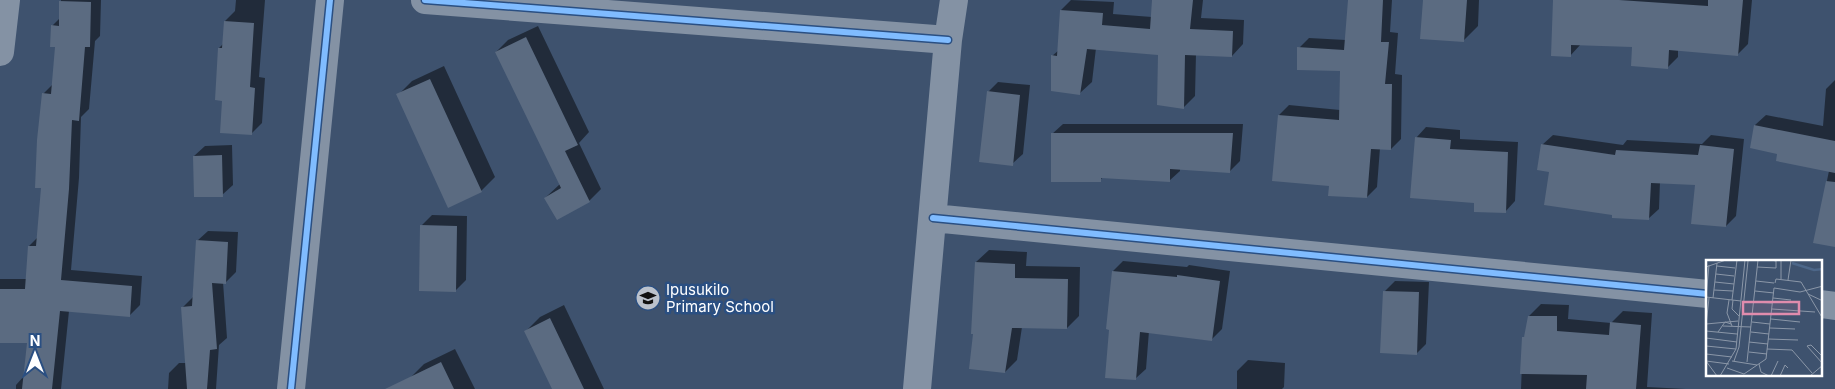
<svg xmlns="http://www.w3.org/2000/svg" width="1835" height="389" font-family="Inter,sans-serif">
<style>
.shadow{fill:#0007}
.building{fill:#5b6b81}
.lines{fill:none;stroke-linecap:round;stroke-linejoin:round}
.minor{stroke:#8492a4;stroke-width:28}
.cycleway-casing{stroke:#2a4f82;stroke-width:9}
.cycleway{stroke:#80bcff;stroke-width:6}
.labels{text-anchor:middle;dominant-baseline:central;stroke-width:5;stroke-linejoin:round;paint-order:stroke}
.poi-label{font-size:15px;fill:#fff;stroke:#2a4f82;text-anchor:start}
.inset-river{fill:none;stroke:#4d6789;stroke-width:2.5}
.inset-road{fill:none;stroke:#8b97a8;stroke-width:1}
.view{fill:#e08cad;fill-opacity:0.15;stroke:#e08cad;stroke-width:2.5}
.inset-edge{fill:none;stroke:#fff;stroke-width:2.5}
</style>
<rect width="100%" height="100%" fill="#3e526e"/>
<path class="shadow" d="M61,0H101L100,36L95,41L89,109L81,117L79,178L71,270L142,276L140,305L129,316L69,311L61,389H16V385L24,376L28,342L0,341V279H27L29,246L38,237L43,187V94L53,84L57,46L52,26L60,18Z
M236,0H265L259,77L265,78L262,123L252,133L224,99L219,48L223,44L225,21L235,11Z
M1071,0L1114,2L1113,14L1152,17L1153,0H1203L1201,18L1244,20L1243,44L1232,56L1196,54L1195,96L1183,108L1160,54L1096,48L1092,82L1080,93L1052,56L1059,50L1061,10Z
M1349,0H1392L1390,32L1398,33L1395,74L1402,75L1401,139L1391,149L1380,148L1377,187L1367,197L1331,185L1279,115L1289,105L1340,110L1341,70L1299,48L1309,38L1346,40Z
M1424,0H1479L1478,26L1464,40Z
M1554,0H1752L1748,44L1738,54L1678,49V57L1668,67L1634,46L1581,44L1570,56Z
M538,26L589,132L579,143L601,189L589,201L545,198L560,184L496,52L508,40Z
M444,66L495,177L481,191L398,95L412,81Z
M1835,80V246L1814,242L1829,171L1778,153L1751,147L1755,125L1766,115L1823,126L1826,89Z
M998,82L1030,85L1023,154L1012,164L988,92Z
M1063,124H1243L1240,161L1230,171L1180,168V171L1169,181L1103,177L1100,180L1052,134Z
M1426,127L1460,130V139L1518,142L1515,201L1505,212L1416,138Z
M1553,135L1623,145L1627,140L1702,144L1711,135L1744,139L1736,216L1726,226L1697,184L1660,182L1659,209L1648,219L1613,214L1550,171L1542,145Z
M232,145L233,185L222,195L194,156L205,146Z
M432,215L467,216L466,280L456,290L422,225Z
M208,231L238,232L236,272L226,282H223L227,338L219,345L216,389H220H168L169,373L179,363H186L182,308L193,297L197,241Z
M989,250L1027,252L1026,266L1080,267L1079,316L1067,328L1022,327L1017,360L1005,372L974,333L976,262Z
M1123,261L1187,267L1189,265L1230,271L1222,329L1211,340L1149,331L1146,369L1135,379L1113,271Z
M1395,281L1429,282L1426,344L1416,354L1384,292Z
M1541,304L1569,305L1568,319L1611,323L1623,311L1652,313L1647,387L1686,389H1521L1523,338L1526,335L1529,316Z
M564,305L604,389H554L526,331L540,317Z
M455,349L475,389H415L410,378L424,364Z
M1248,360L1285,363L1284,387L1282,389H1237V371Z"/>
<path class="building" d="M1152,0H1193L1190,29L1233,31L1232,57L1185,55L1184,109L1157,105L1158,55L1087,49L1080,95L1051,91V55L1057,56L1060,10L1103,13L1102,25L1150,29Z
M1348,0H1383L1381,42H1389L1385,84H1392L1391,150L1371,149L1367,198L1328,196L1329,186L1272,181L1278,115L1339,120L1340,71L1297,70V47L1344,50Z
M1423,0H1467L1464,42L1420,39Z
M1553,0H1619L1708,6V0H1743L1738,56L1669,50L1668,69L1631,66L1632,47L1571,45V57L1551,56Z
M59,1L91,2L90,47H85L79,121L72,120L69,189L61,280L132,286L130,317L60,311L52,389H22L27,343H0V289H25L28,246H36L41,188H35L37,140L42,93L51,94L55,47H50L51,25L59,26Z
M224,21L254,23L250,87L255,88L252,135L220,133L222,101L215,100L218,48H222Z
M526,37L578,145L565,151L590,202L557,220L544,198L561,188L495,52Z
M430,79L482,192L448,208L396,94Z
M987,91L1020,95L1013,166L979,162Z
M1754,125L1835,141V173L1776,161L1777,154L1750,148Z
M1051,133H1233L1230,173L1170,169V182L1101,178V182H1051Z
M1415,137L1451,140L1450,149L1508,152L1506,213L1474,212V203L1410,198Z
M1541,144L1615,155L1616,150L1698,155L1700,145L1734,149L1726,227L1691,224L1695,185L1651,183L1649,220L1612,218V215L1544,205L1549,172L1537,170Z
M222,155L223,197H194L193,156Z
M1826,181L1835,182V247L1813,243Z
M420,225L457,226L456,292L419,291Z
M196,240L228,242L226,284L212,283L217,349L210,350L207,389H187L181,307L192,306Z
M975,262L1015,264V278L1068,279L1067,329L1012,328L1005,373L969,369L973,334H971Z
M1112,271L1177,277V275L1220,281L1212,341L1140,332L1136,380L1105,378L1109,330L1106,329Z
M1383,291L1419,292L1417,355L1380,353Z
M1528,316H1557V331L1609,335L1610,322L1641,325L1636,389H1586L1587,375L1520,374L1522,337H1524Z
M550,318L584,389H552L524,331Z
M441,362L454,389H385Z"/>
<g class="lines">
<path class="minor" d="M425,0L948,40
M0,52L6,0
M933,218L1708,294
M1821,304L1835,306
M291,389L330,0
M917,389L948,40L954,0"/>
<defs>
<path id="cycleway" d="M425,0L948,40
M933,218L1708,294
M291,389L330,0"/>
</defs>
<use href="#cycleway" class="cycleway-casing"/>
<use href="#cycleway" class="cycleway"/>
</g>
<defs>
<symbol id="school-disc" viewBox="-11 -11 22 22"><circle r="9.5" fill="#bbc2cc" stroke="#2a4f82"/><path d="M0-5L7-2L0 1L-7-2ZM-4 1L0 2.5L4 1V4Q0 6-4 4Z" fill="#111"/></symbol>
</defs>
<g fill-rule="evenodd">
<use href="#school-disc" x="634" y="284" width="28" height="28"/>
</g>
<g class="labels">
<g class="poi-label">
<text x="666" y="289">Ipusukilo<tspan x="666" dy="17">Primary School</tspan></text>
</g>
</g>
<g transform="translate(1706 260)">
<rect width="116" height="116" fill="#3e526e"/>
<path class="inset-river" d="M86,3L108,10L117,9"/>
<path class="inset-road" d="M11,6L29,8M0,7L20,0M51,7L70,8V1L65,0M10,14L28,16M75,19V0M82,20L85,0M50,21L68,23M9,22L28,24M69,23L70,19L95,22L117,59M8,30L27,31M49,31L68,33M102,34L117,41M0,37L35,41M0,37L3,5M7,38L11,3M67,38L85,40M23,40L21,53L26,66M26,40L31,0M27,40L26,49L33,56M48,42L66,43M66,49L109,52M65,59L94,62M46,62L64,64M0,64L32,61M0,65L3,38M17,66L45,67M64,68L89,69M0,71L31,74M12,72L19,62L25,64M45,72L63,74M0,78L31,82M62,79L92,80M43,82L62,84M0,86L30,89M61,89L86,90L106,113M43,92L61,94M0,94L26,97M117,97L105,85L101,86L117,104M0,101L23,104M0,101L11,116M26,101L51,105M28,101L33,87L42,1M41,102L52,0M53,104L55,112L63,116M21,108L38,114L60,99L68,28L94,32L117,26M14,116L30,89L39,0M65,116L72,101M74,116L79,105L82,108M104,116L117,105"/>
<path class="view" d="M37,42H93V54H37Z"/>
<rect width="116" height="116" class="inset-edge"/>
</g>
<g transform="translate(35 354)" stroke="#2a4f82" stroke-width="4" paint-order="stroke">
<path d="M0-4L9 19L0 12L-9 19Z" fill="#ffffff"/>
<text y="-8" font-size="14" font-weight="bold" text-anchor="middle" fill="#ffffff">N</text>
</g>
</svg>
